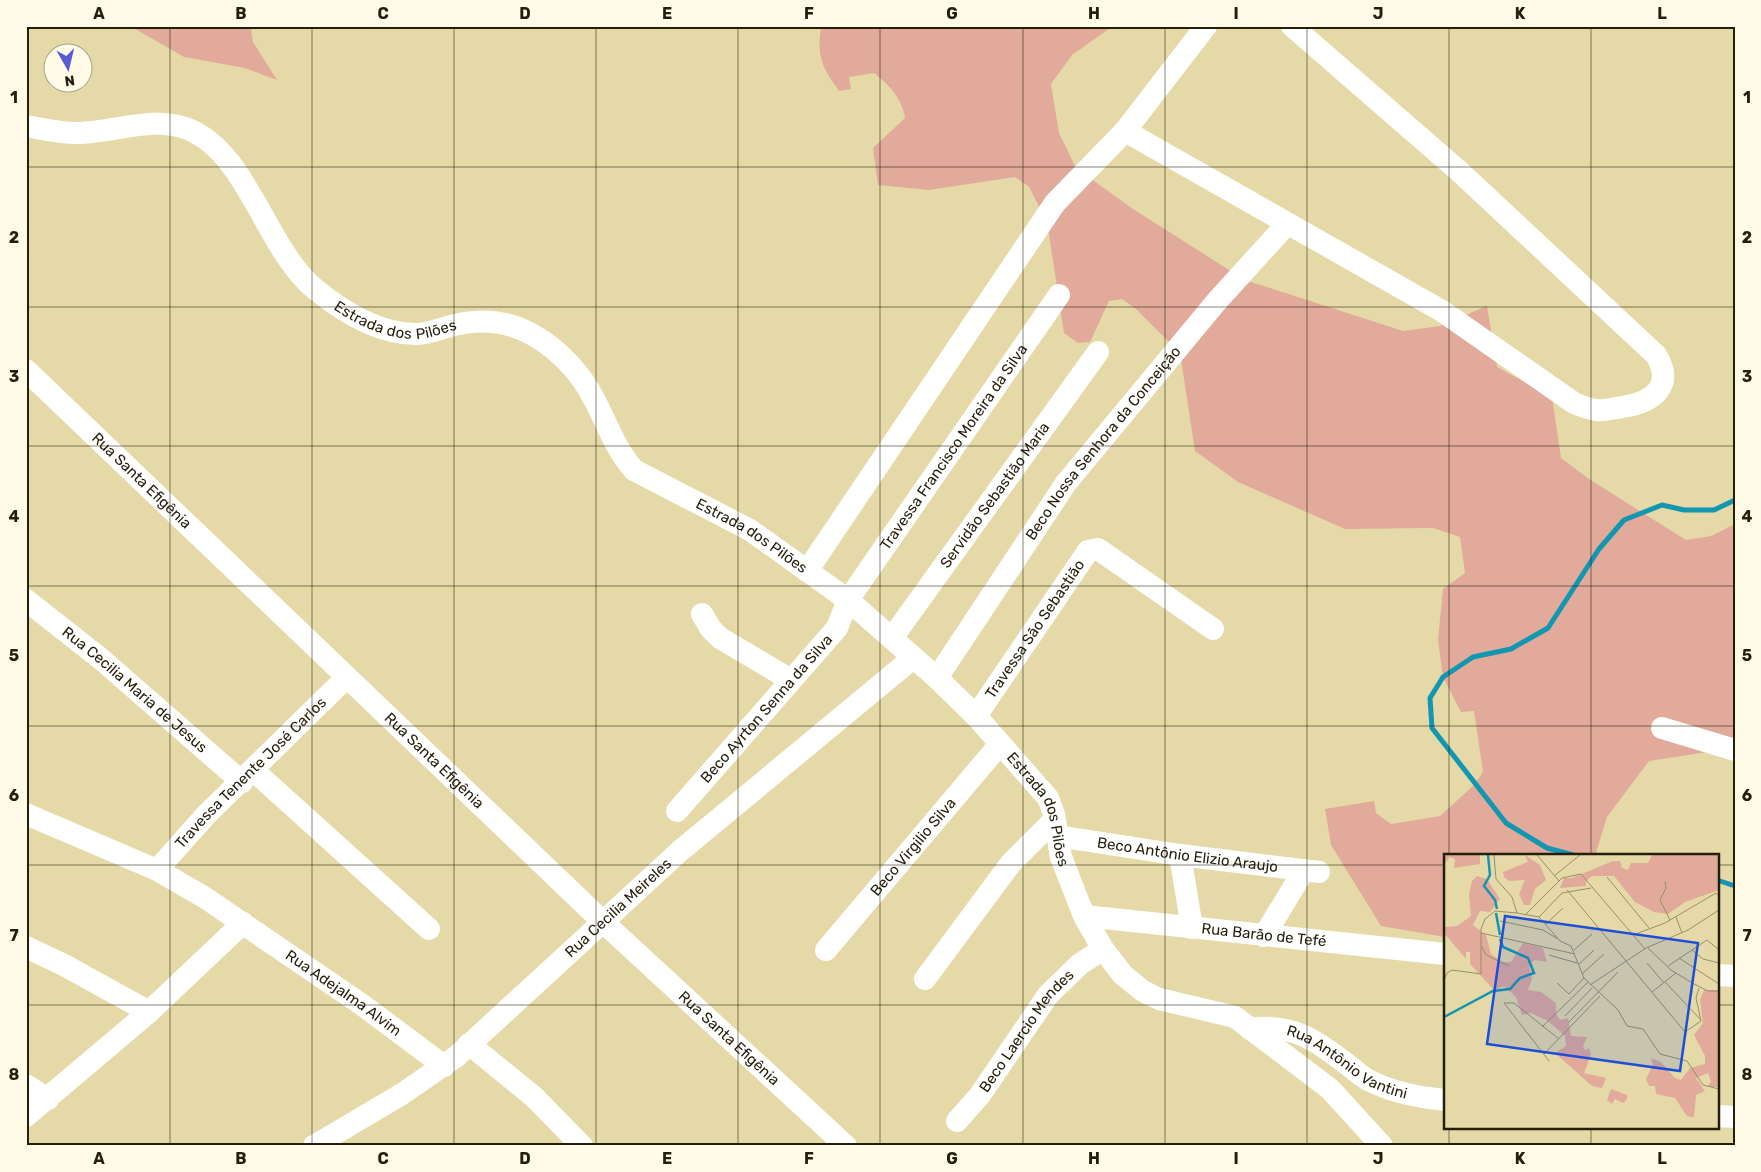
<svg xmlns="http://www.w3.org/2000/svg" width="1761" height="1172" font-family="Rubik,sans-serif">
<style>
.green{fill:#e1aa9a}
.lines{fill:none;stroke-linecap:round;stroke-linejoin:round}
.stream{stroke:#1296b1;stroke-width:5}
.minor{stroke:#fff;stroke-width:22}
.grid{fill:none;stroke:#231f0b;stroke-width:1;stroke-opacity:0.55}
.labels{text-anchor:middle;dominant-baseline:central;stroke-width:4;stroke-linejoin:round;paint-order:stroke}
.street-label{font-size:15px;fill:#231f0b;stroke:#fffbe6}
.inset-river{fill:none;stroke:#1296b1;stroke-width:2.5}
.inset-road{fill:none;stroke:#978f69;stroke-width:1}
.view{fill:#1d4ed8;fill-opacity:0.15;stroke:#1d4ed8;stroke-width:2.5}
.inset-edge{fill:none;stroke:#231f0b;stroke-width:2.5}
.neatline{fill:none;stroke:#231f0b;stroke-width:2}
.grid-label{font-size:16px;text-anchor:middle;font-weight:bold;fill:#231f0b}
</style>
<rect width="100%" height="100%" fill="#e5daa7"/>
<path class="green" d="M130,26H254L251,30L253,42L277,80L245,68L184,57Z
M821,26H1113L1072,55L1051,84L1059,133L1076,168L1133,209L1245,280L1403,331L1440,326L1487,306L1497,367L1552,397L1561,458L1589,479L1686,540L1711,536L1735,524V754L1727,749L1649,761L1607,817L1595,856H1445V937L1381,926L1331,845L1325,809L1374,801L1376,813L1391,824L1440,816L1473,786L1483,772L1474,711L1461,712L1443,677L1438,640L1443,589L1465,573L1460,537L1433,528L1345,529L1238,482L1195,451L1180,353L1136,309L1122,299L1109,301L1090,342L1078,343L1064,333L1047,222L1029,187L1015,177L929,190L878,185L873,148L905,118C902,98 889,85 874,73L849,77L851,89L839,91C821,66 817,57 821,26Z"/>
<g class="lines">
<path class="stream" d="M1577,856L1547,848L1506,823L1432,728L1430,698L1443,677L1473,657L1511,649L1548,628L1599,549L1624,520L1662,505L1684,510H1714L1735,500
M1717,880L1735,886"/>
<g class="minor">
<path id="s1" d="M26,126C43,129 59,133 76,133C113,133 153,115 188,129C248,153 266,249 315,289C343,312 379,334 416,334C427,334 436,330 447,327C477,318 505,319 533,335C558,349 581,373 594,399C607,423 615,449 634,470L750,530L848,600L937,678L976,716L1048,798L1054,814L1061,857L1084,916L1103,949L1123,975L1143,991L1159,999L1235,1017L1330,1089L1382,1146"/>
<path d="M1125,131L1442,311L1574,403C1581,406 1588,409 1596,410C1605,411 1614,408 1623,407C1653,402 1675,386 1656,355L1460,172L1292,26"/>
<path id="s2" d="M26,370L602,921L846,1146"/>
<path d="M807,571L1055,203L1125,131L1206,26"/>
<path id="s3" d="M26,600L101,659L242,782"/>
<path d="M702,614L711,629L720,638L791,680"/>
<path id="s4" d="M892,638L1098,352"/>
<path id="s5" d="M937,678L1066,483L1217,301L1287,224"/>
<path id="s6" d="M976,716L1088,551L1098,549L1213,629"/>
<path d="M1662,728L1735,750"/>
<path d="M254,771L429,929"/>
<path id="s7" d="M677,811L837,628L848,600L1059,295"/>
<path id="s8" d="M26,814L157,870L204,897L361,1004L444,1066"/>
<path id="s9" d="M1057,836L1180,855L1319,872"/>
<path d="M1180,855L1192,928"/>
<path id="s10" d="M157,870L206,815L347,677"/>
<path id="s11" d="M1084,916L1445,954"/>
<path d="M1264,936L1304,870"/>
<path d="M26,947L64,965L149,1012"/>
<path id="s12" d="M826,950L1000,744"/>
<path d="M1717,975L1735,976"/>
<path d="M925,979L1011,863L1054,820"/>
<path id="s13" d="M1250,1029C1293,1023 1315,1040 1348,1065C1355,1070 1362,1077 1370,1081C1395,1093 1418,1097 1445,1100"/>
<path d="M469,1044L534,1097L582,1146"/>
<path d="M26,1085L48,1099"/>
<path d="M26,1116L149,1012L243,923"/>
<path d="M1717,1116L1735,1117"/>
<path id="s14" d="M957,1121L980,1095L1048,995L1080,964L1103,949"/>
<path id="s15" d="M314,1146L402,1094L457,1056L680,851L913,658"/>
</g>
</g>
<path class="grid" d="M170,26V1146M312,26V1146M454,26V1146M596,26V1146M738,26V1146M880,26V1146M1023,26V1146M1165,26V1146M1307,26V1146M1449,26V856M1591,26V856M26,167H1735M26,307H1735M26,446H1735M26,586H1735M26,726H1735M26,865H1445M1717,865H1735M26,1005H1445M1717,1005H1735M1449,1128V1146M1591,1128V1146"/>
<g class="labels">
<g class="street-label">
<text stroke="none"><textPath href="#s1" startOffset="461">Estrada dos Pilões</textPath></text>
<text stroke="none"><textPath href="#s5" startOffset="288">Beco Nossa Senhora da Conceição</textPath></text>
<text stroke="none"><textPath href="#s7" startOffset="459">Travessa Francisco Moreira da Silva</textPath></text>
<text stroke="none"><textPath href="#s2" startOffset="160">Rua Santa Efigênia</textPath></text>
<text stroke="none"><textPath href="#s4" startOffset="176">Servidão Sebastião Maria</textPath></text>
<text stroke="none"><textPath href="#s1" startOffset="911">Estrada dos Pilões</textPath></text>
<text stroke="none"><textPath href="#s6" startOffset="105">Travessa São Sebastião</textPath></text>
<text stroke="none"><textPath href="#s3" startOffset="141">Rua Cecilia Maria de Jesus</textPath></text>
<text stroke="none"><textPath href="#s7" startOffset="136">Beco Ayrton Senna da Silva</textPath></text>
<text stroke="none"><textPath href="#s2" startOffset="565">Rua Santa Efigênia</textPath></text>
<text stroke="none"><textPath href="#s10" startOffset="135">Travessa Tenente José Carlos</textPath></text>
<text stroke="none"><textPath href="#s1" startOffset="1315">Estrada dos Pilões</textPath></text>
<text stroke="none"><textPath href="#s12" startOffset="135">Beco Virgilio Silva</textPath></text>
<text stroke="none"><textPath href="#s9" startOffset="132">Beco Antônio Elizio Araujo</textPath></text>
<text stroke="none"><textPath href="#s15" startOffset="388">Rua Cecilia Meireles</textPath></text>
<text stroke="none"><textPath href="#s11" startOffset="181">Rua Barão de Tefé</textPath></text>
<text stroke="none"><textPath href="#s8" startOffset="366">Rua Adejalma Alvim</textPath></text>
<text stroke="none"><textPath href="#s14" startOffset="114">Beco Laercio Mendes</textPath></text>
<text stroke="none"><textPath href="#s2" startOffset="970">Rua Santa Efigênia</textPath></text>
<text stroke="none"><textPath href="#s13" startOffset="106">Rua Antônio Vantini</textPath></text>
</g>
</g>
<g transform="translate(1444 854)">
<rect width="275" height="275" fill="#e5daa7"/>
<path d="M0,1H36V10L10,14L11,5L6,3L0,10ZM81,1L96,11L102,26L91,35L86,51H80L75,40L81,26L65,27L60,23L59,18L84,8ZM208,1H275V36L241,48L224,60L210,58L191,48L170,22H148L142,27V32L116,34L120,24H128L169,7H176L178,14L184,16L187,9H204ZM33,22L43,25L56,45L46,58L36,57L29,71L42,81L47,100L58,108H67L79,89L99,94L103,108L91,106L85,110L88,125L84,136L97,138L112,149V160L116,166L124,164L127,182L143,183L139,192L141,196L145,194L147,200L140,219L162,224L158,234L148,232L111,199L122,192L121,182L104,167L87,159L78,161L72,143L60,132L50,136L26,110V98H22V105L0,79V73L13,72L27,62L25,40L28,27ZM260,136H275V233H263L267,228L264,219L252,224L261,237L252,241L250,263H247L243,262L231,244L212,240L211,232H205L202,225L209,210L207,204L217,208L231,224L237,226L246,214L261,210V202L250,181L259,169L256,146ZM167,235L183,241V245L179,249L171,245L168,250L163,246Z" fill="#e1aa9a"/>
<path class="inset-river" d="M44,1L46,21L40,32L51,46L53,55M52,59L56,81M0,163L49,137L66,135L76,124L90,119L84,104L59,93L56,85"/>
<path class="inset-road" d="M50,1L52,25L68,43L73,59L95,63L116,87L127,92L140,124L174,156L183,172L199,175L216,200L243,207L259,231L275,235M93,1L115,27M110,22L136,1M163,23L205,74M221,27L222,34L216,46L226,66M123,36L241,178L257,167L252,144L255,134M82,60L118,24L137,20L201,95M95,63L118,39L147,34M232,63L238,79M56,67L99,76L114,85M102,70L119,54M37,79L131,100M189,81L221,69L272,39L275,42M38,93L42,101L65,112M204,94L227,116L250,130L264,137H275M130,96L148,80M248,96L259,105L275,109M105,101L133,109M235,104L275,130M203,109L220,129M134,111L150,96M224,112L263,86L275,96M138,120L160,100M0,126L3,119L8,116L37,120V75L41,65L51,57L73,59M221,128L257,166M113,129L125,140L140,124M146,131L202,94L244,76L275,56M208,138L232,119M121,162L148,134M124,169L174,118M98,173L144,128M100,200L156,142M105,207L60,149H70L115,185"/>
<path class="view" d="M61,62L254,89L236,217L43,190Z"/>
<rect width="275" height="275" class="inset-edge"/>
</g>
<rect width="1761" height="1172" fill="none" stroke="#fffbe6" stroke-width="55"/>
<g transform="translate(68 68) rotate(172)"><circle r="24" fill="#fffbe6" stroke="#a7a38e"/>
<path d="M0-4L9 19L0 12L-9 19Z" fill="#595cd4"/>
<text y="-8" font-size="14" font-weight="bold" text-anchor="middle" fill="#231f0b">N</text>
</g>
<rect x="28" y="28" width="1706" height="1116" class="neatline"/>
<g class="grid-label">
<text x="99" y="19">A</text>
<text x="241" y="19">B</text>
<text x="383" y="19">C</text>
<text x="525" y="19">D</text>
<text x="667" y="19">E</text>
<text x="809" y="19">F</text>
<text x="952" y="19">G</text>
<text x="1094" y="19">H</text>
<text x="1236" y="19">I</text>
<text x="1378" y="19">J</text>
<text x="1520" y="19">K</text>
<text x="1662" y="19">L</text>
<text x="14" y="103">1</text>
<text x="1747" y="103">1</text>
<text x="14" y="243">2</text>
<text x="1747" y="243">2</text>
<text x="14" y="382">3</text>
<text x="1747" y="382">3</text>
<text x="14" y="522">4</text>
<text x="1747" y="522">4</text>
<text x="14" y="661">5</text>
<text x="1747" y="661">5</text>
<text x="14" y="801">6</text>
<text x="1747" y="801">6</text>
<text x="14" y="941">7</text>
<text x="1747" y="941">7</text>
<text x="14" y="1080">8</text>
<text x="1747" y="1080">8</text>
<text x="99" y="1164">A</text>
<text x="241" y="1164">B</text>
<text x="383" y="1164">C</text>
<text x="525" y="1164">D</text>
<text x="667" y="1164">E</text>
<text x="809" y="1164">F</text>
<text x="952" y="1164">G</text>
<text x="1094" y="1164">H</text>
<text x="1236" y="1164">I</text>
<text x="1378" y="1164">J</text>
<text x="1520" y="1164">K</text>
<text x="1662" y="1164">L</text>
</g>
</svg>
